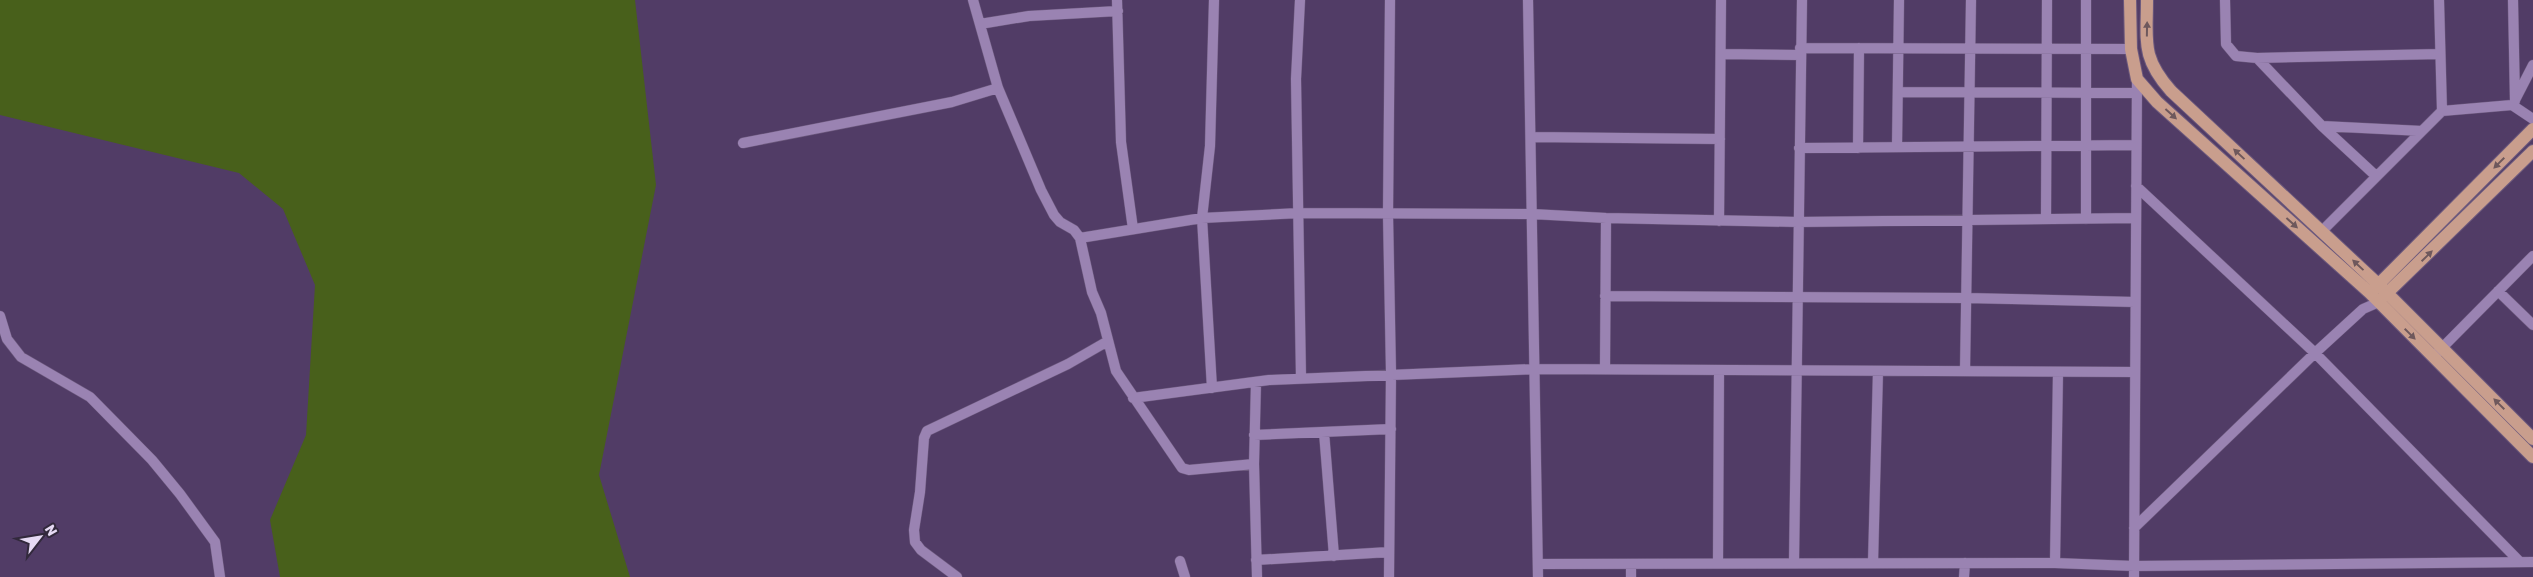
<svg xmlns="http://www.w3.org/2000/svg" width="2533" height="577" font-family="Rubik,sans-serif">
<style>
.green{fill:#48601b}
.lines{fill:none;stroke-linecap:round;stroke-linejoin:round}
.minor-casing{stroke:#6c597d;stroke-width:11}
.major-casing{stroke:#6c597d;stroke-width:14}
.minor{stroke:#9a83b2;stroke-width:10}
.major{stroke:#c99e8d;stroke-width:12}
.oneway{fill:#6e585c}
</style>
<rect width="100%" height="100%" fill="#513c66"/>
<path class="green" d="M0,0H635L656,185L599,475L630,577H280L270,520L306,435L315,285L283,209L239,173L0,115Z"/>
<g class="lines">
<defs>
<path id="minor" d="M973,0L998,88L1041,190L1054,215L1060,222L1074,230L1080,238L1092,292L1101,313L1116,371L1182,468L1189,470L1254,464
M1117,0L1121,142L1133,229
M1300,0L1296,79L1301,378
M1528,0L1538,577
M2086,0V219
M2225,0L2226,44L2236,56L2257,58L2440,54
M2439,0L2442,111L2512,105L2533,119
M2513,0L2515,101
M980,24L1029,16L1118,11
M1800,48L2131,49
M1721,54L1800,55
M2257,58L2322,126L2376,176
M1898,92L2136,93
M2515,100L2533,65
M2322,126L2422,131
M1531,137L1720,139
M743,143L952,102L998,88
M1897,147L1899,0
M1799,148L2136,145
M1858,148L1859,48
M2136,186L2315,353L2520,562
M2046,219L2047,0
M1719,221L1721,0
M2322,231L2442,111
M1080,238L1202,218L1300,213L1532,214L1606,218L1798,222L2136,218
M2498,291L2533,325
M1605,296L1966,298L2135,302
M0,316L7,339L21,357L90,397L152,460L180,494L215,542L220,577
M2437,353L2533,256
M1605,369L1606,218
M1965,371L1971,0
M1256,382L1254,464L1257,577
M1212,388L1202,218L1210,146L1214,0
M1133,398L1269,380L1535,369L2135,372
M1324,432L1334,556
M1254,435L1391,429
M2134,528L2315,353L2363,309L2379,302
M1256,560L1389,552
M1180,561L1185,577
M1718,563L1719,370
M1794,563L1802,0
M1873,563L1878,371
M2055,563L2058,372
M1538,564L2055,563L2134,566L2533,562
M957,577L921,550L915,542L914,530L920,492L924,438L927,431L1068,364L1108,341
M1389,577L1391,373L1388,214L1390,0
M1631,577V564
M1964,577L1965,563
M2134,577L2137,79"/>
<path id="major" d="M2130,0L2131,49L2137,79L2157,102L2370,293L2533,457
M2147,0C2147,42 2141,57 2171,91L2379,285L2533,439
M2373,290L2533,129
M2382,298L2533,151"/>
</defs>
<use href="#minor" class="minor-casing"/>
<use href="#major" class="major-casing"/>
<use href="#minor" class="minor"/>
<use href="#major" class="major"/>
</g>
<defs><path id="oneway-solid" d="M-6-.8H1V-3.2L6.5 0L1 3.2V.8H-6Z" transform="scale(1.25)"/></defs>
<g class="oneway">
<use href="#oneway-solid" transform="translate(2147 29) rotate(-89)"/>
<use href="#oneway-solid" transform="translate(2171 114) rotate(42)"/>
<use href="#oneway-solid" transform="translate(2239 154) rotate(-137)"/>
<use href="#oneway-solid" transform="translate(2499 163) rotate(135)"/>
<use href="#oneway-solid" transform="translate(2292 223) rotate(42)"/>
<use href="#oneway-solid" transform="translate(2427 256) rotate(-44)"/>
<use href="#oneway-solid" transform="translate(2358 265) rotate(-137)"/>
<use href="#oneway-solid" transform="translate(2410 334) rotate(45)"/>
<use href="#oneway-solid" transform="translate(2499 404) rotate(-135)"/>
</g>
<g transform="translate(40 537) rotate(59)" stroke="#32293c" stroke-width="4" paint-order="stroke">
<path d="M0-4L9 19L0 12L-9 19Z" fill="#e6daf4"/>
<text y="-8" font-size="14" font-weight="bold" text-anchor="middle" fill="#e6daf4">N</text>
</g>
</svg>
